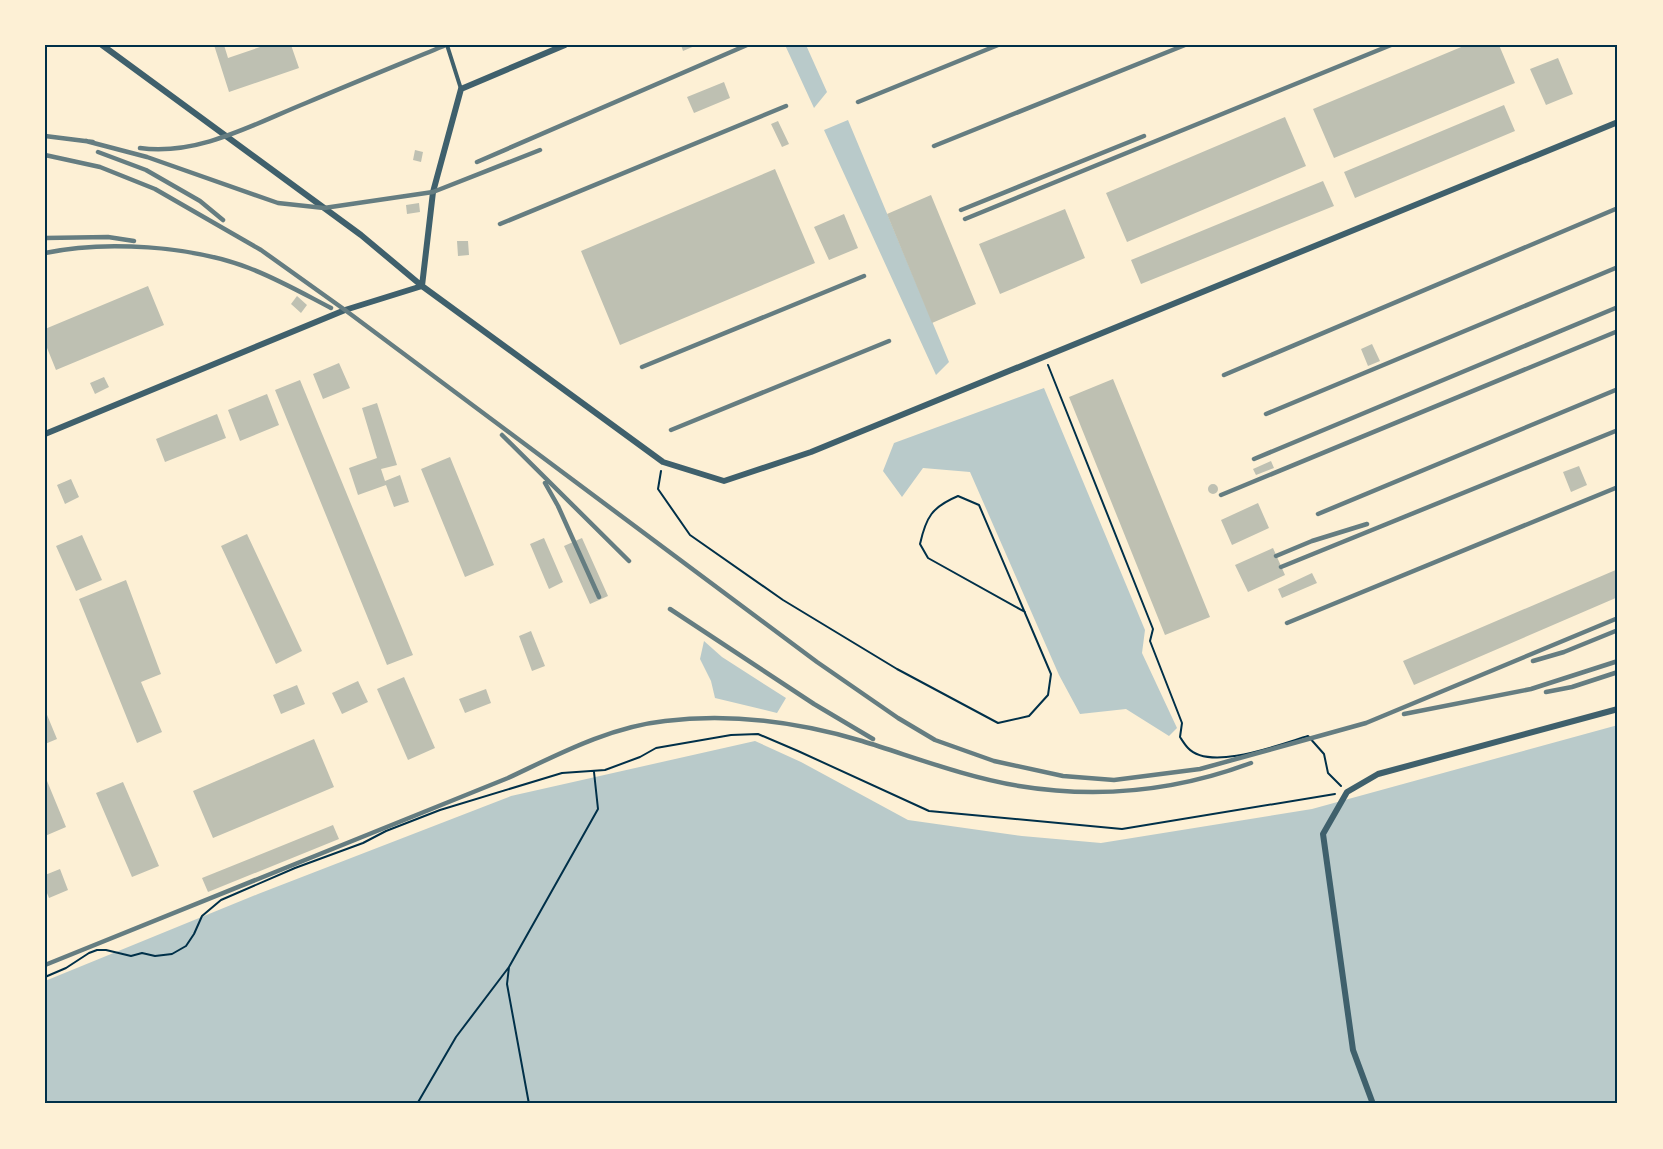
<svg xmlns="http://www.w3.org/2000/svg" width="1663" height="1149" font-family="Bitter,serif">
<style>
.green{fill:#b9caca}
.building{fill:#bec0b2}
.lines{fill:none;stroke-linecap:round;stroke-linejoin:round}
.path{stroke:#003049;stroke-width:2}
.service{stroke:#3f606c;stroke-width:4}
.minor{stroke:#3f606c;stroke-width:6}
.rail{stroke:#657d81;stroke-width:4.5}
.neatline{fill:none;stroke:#003049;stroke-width:2}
</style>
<rect width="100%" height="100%" fill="#fdf0d5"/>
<path class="green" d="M785,45H806L827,92L814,108Z
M848,120L949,362L936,375L824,130Z
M1044,388L1145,630L1142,653L1177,728L1169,736L1126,709L1080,714L1059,675L970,472L923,468L902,497L883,471L894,443Z
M704,641L722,657L786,698L777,713L715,698L711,681L700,659Z
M1618,725V1104H45V981L258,894L511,796L755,741L801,762L908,820L1022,836L1101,843L1312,809Z"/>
<path class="building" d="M214,45H224L228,58L266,45H291L299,68L229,92Z
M681,45H697L683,51Z
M1466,45H1499L1515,83L1334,158L1313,109Z
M1558,58L1573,94L1546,105L1530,69Z
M724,82L730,98L694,113L687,97Z
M1504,105L1515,131L1355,198L1344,172Z
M1285,117L1306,166L1127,242L1106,193Z
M778,121L789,144L782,147L771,124Z
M415,150L423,152L421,162L413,160Z
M775,169L815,263L620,345L581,251Z
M1323,181L1334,206L1141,284L1131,260Z
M931,195L976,304L932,323L887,214Z
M419,203L420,212L407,214L406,205Z
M1065,209L1085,258L1000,294L979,244Z
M844,214L858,248L829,260L814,227Z
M457,241H468L469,255L458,256Z
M148,286L164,325L56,370L45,343V329Z
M297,296L307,305L301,313L291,304Z
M1372,344L1380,361L1368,366L1361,349Z
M339,363L350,388L323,399L313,374Z
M104,377L109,387L95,394L90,383Z
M1113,379L1210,617L1165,635L1069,397Z
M300,380L413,655L387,665L275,390Z
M267,394L279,425L240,441L228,410Z
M377,403L397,465L381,469L385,481L400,475L409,502L394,507L386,485L358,495L349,468L377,458L362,408Z
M217,414L226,438L165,462L156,439Z
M450,457L494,565L465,577L421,469Z
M1271,461L1274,468L1256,475L1253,469Z
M1579,466L1587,485L1571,492L1563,472Z
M71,479L79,497L65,504L57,485Z
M1208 489a5 5 0 1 1 10 0a5 5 0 1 1-10 0Z
M1258,503L1269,528L1232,545L1221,520Z
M247,534L302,651L276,664L221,546Z
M82,535L102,580L76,591L56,546Z
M544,538L563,582L549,589L530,544Z
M582,538L608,596L590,604L564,546Z
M1273,548L1285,575L1248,592L1235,565Z
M1618,569V597L1414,685L1403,661Z
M1312,573L1317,583L1282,598L1278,589Z
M126,580L161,674L141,682L162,732L137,743L79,599Z
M531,631L545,666L532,671L519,636Z
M404,677L435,748L408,760L377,689Z
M358,681L368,702L342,714L332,693Z
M297,685L305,704L281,714L273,695Z
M486,689L491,703L465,713L459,699Z
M45,710L57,739L45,744Z
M314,739L334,787L213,838L193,791Z
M45,776L66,827L45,836Z
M123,782L159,866L132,877L96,793Z
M333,825L339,839L208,892L202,878Z
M60,869L68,890L49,898L45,888V875Z"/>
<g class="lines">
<path class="path" d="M1048,365L1153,629L1150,641L1182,723L1180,737C1182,740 1185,745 1188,748C1210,772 1281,744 1308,736L1324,754L1328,773L1341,786
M661,471L658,489L690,535L783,600L897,669L998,723L1029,716L1048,695L1051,674L979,505L958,496C932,507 926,517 920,544L928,558L1025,612
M45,977L66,968L89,953L97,950H106L131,956L142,953L155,956L172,954L186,946L194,934L202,916L221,900L295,868L363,843L386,831L440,810L562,773L605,770L640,757L656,748L731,735L758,734L798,751L929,811L1122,829L1335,794
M417,1104L456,1037L509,967
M529,1104L507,984L509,967L598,809L594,772"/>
<path class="service" d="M447,45L461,89"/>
<path class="minor" d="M102,45L361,235L422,286
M422,286L433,192L461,89L565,45
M45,434L345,310L422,286L663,462L724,481L811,452L1618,122
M1373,1104L1353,1050L1323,834L1347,792L1378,774L1618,709"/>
<path class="rail" d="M858,102L998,45
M45,136L93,142
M86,141L147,157L278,203L324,208L433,192L540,150
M934,146L1185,45
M140,148C198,156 254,124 306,103C353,83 400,64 446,45
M98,152L146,170L200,201L223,220
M45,155L100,167L155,189L261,250L345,310L817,662L898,718L935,740L994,761L1063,776L1114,780L1200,769L1366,723L1618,618
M477,162L747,45
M961,210L1144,136
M965,219L1391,45
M500,224L786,106
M45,238L108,237L134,241
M45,253C105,240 192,246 249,268C278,279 304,294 331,308
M642,367L864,276
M1224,375L1618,208
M1266,414L1618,267
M671,430L889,341
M502,435L629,561
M1254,459L1618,307
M545,483L558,506L599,597
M1221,495L1618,331
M1318,514L1618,389
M1276,556L1312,541L1367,524
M1281,567L1618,430
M670,609L814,704L873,739
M1287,623L1618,487
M1533,661L1564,652L1618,630
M1546,692L1572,687L1618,672
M1404,714L1531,689L1618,661
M45,965L508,778C557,755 609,727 665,721C731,713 798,722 862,741C914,757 965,777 1019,786C1098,799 1176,791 1251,763"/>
</g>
<rect width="1663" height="1149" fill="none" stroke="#fdf0d5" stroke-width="93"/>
<rect x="46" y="46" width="1570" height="1056" class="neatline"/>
</svg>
